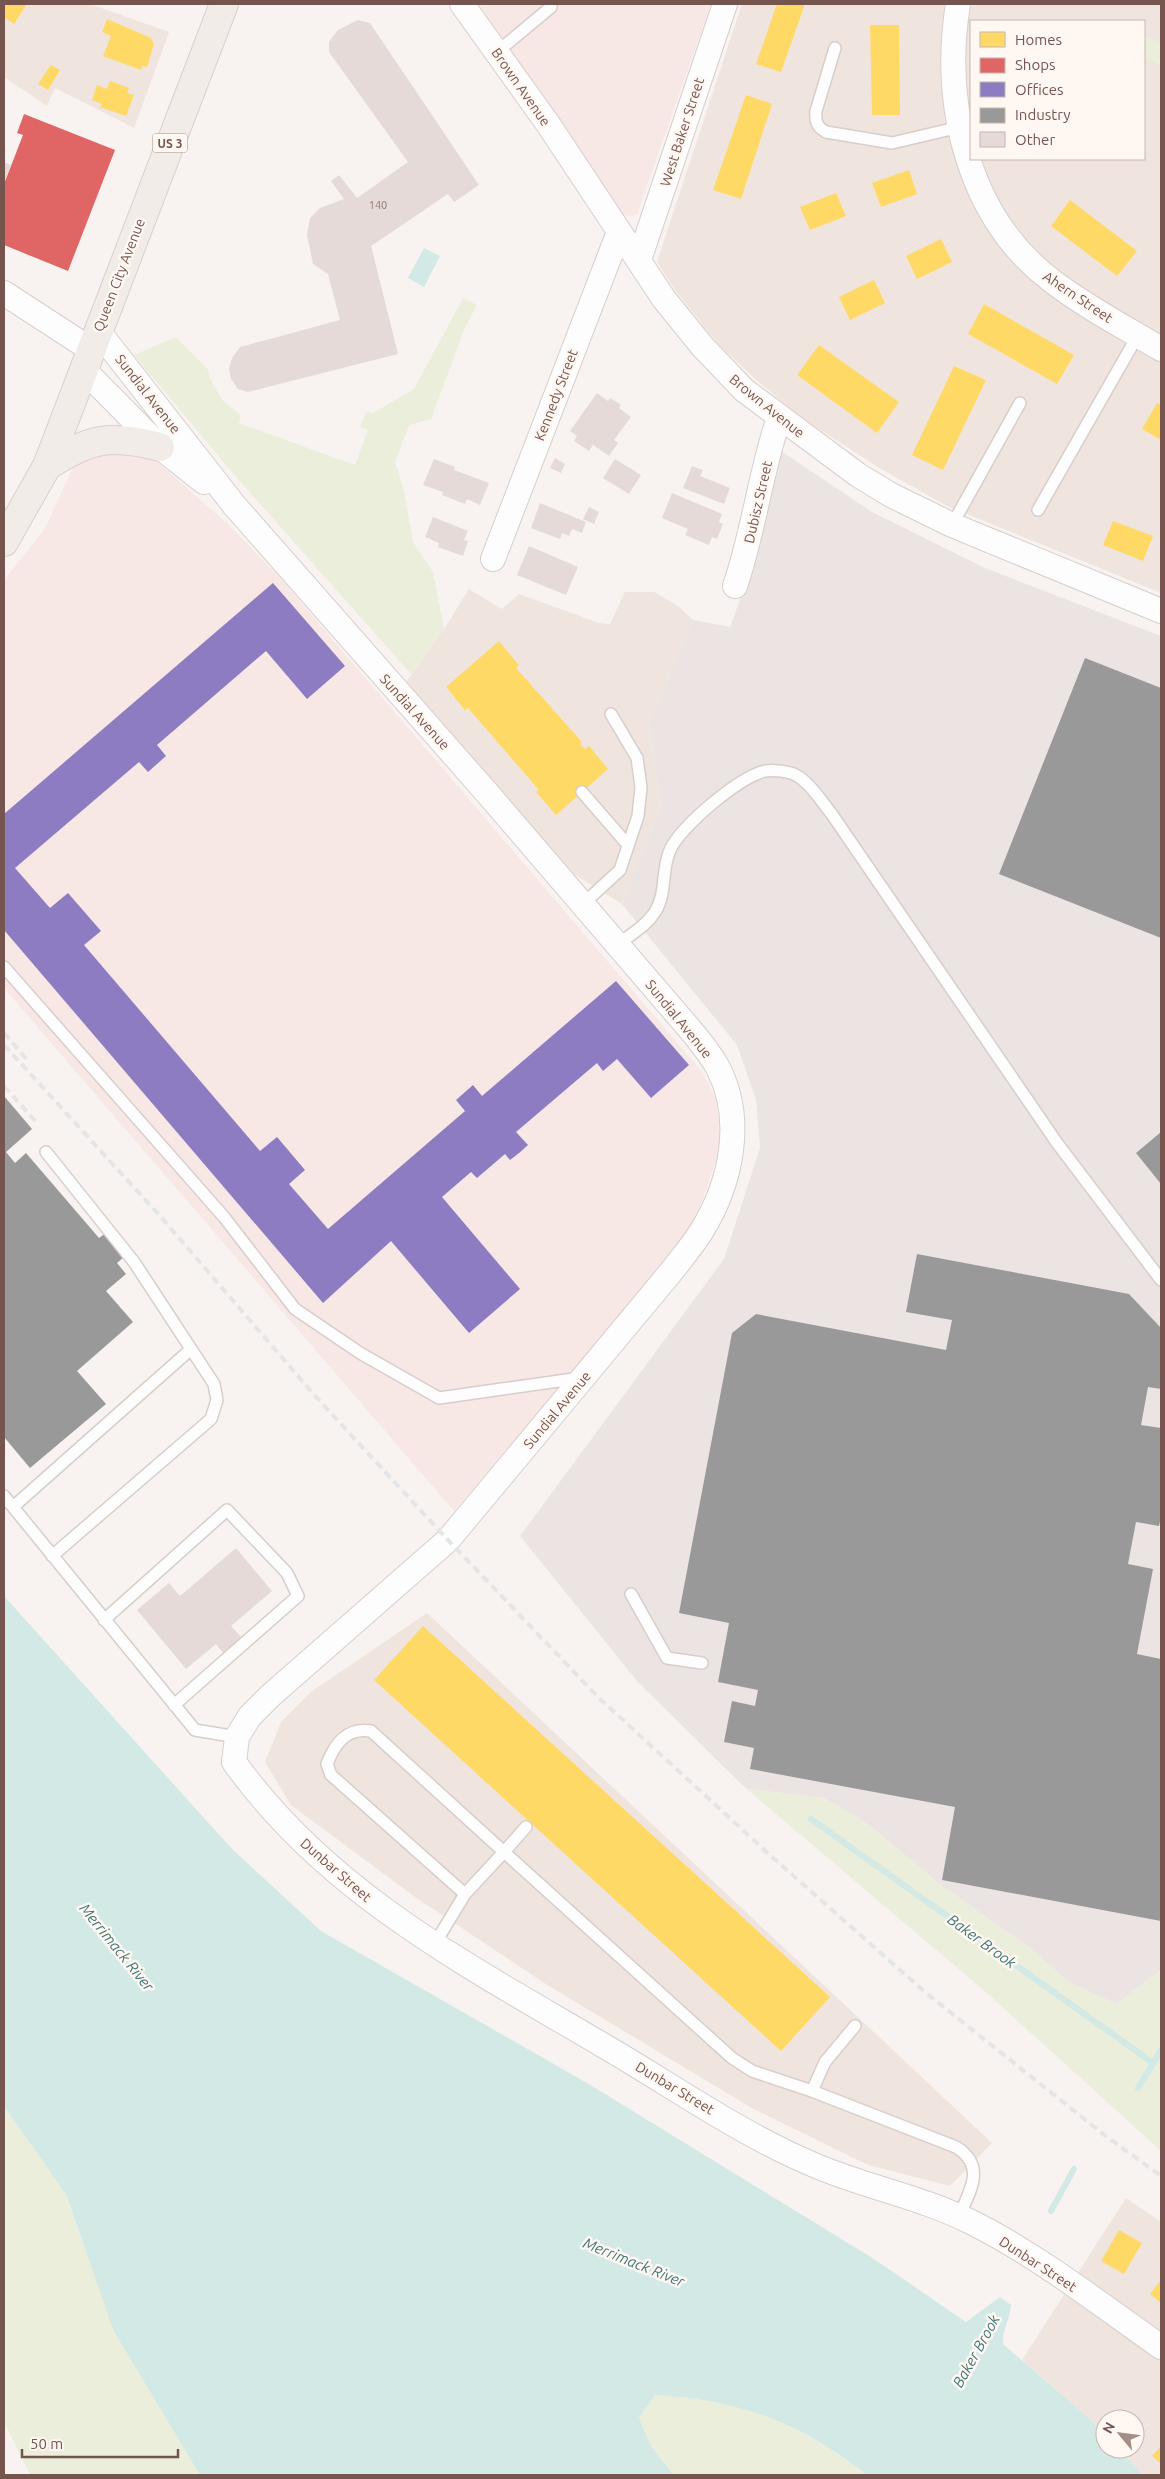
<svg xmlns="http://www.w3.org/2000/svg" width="1165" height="2479" font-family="Ubuntu,sans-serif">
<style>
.residential{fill:#f0e4de;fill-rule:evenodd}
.commercial{fill:#f7e7e5}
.industrial{fill:#ece4e2}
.green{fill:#eaeedb}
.water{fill:#d2e9e6}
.homes{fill:#ffd966}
.shops{fill:#e06666}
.offices{fill:#8e7cc3}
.industry{fill:#999}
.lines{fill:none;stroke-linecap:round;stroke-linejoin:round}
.stream{stroke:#d2e9e6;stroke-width:6}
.building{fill:#e5dad7}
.lane-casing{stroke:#d7cecc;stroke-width:14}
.street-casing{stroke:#d7cecc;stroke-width:26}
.primary-casing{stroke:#d9cfcc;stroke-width:30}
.lane{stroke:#fefdfd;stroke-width:11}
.street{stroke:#fefdfd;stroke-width:24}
.primary{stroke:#f2ece8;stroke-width:28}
.rail{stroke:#e5e4e6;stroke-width:4;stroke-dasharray:8 5;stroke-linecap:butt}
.labels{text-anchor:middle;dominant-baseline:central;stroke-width:5;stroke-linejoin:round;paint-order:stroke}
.number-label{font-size:11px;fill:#947873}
.shield{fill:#fef7f2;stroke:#9f8680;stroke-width:1}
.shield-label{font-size:12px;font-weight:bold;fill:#76554f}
.street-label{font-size:14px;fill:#76554f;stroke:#fef7f2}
.water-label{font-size:15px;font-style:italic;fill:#437977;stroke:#fef7f2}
</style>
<rect width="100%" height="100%" fill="#f8f3f0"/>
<path class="residential" d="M4,4H90L169,32L134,128L55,88L47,106L4,77Z
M742,4H1161V593L947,506L881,469L799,416L753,377L717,343L675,290L657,262ZM971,21H1144V159H971Z
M469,589L502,609L519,594L599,623L610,624L625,592H654L678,606L693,620L649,723L661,806L622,904L574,874L406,682L444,629Z
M427,1613L992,2143L950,2186L868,2165L750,2107L549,1986L415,1897L291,1805L265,1762L281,1722L311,1692Z
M1126,2198L1161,2222V2475H1143L1118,2449H1135V2419H1105V2435L1090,2419L1022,2360Z"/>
<path class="commercial" d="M479,4H711L637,214L632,216L623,215Z
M107,450L149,457L162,466L233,529L280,578L702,1072L716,1099L720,1135L718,1154L702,1201L686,1235L454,1511L4,988V580L44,530L73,468L92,456Z"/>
<path class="industrial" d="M781,451L872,512L985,568L1161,636V1970L1116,2004L1067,1981L1033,1950L942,1886L869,1825L824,1798L748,1789L742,1785L637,1681L520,1536L724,1259L760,1148L756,1100L737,1045L622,904L661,806L649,723L693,620L730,627L754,562Z"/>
<path class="green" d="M1144,36L1161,42V65L1144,59Z
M463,298L477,305L464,330L431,419L409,425L395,462L404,491L413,542L433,572L444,629L411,674L238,479L134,355L176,337L207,368L211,380L223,401L241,415L239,423L355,465L368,430L360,427L366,412L373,413L414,389Z
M742,1785L748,1789L824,1798L869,1825L942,1886L1033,1950L1067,1981L1116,2004L1161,1970V2151L988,1994Z
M4,2106L67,2196L113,2330L200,2475H31L29,2473L4,2421Z
M655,2395C741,2400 799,2423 867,2475H674L652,2448L639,2418Z"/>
<path class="water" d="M424,248L440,256L424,287L408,278Z
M4,1596L232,1849L321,1931L587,2083L874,2259L966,2322L1000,2297L1011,2305C1010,2319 1002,2330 1003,2344L1090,2419L1105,2435V2449H1118L1143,2475H867C800,2423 741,2400 655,2395L639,2418L652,2448L674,2475H200L113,2330L67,2196L4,2106Z"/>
<path class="homes" d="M4,4H27L14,24L4,17Z
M777,4H805L781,72L756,64Z
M107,19L151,38L154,44L147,67L142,66L141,70L103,56L111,36L102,32Z
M870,25H899L900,115H872Z
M51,65L60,70L48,90L38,84Z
M110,81L129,88L127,93L134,95L126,116L100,107L102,104L92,100L97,85L107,89Z
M746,95L772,104L741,199L713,190Z
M909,170L917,194L881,207L872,183Z
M836,193L846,216L810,230L800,207Z
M1070,200L1137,251L1117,276L1051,226Z
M941,239L952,262L917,279L906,256Z
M874,280L885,303L850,320L839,297Z
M984,304L1074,355L1057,384L968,334Z
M819,345L899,402L877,433L797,375Z
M954,366L986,380L943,470L912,455Z
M1157,403L1161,405V440L1142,429Z
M1113,521L1153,536L1143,561L1103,545Z
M499,641L519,665L516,668L582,742L580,744L585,749L589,746L608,769L556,815L536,792L539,790L468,708L465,710L446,687Z
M423,1626L830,1997L781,2051L374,1680Z
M1119,2230L1142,2243L1124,2274L1101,2261Z
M1161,2280V2303L1150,2294Z
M1161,2446V2464L1152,2456Z"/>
<path class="shops" d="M24,114L115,150L68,271L4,245V184L23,135L17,133Z"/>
<path class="offices" d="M273,583L345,666L307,699L266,651L157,745L166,756L148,772L139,762L15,868L50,908L68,893L101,931L84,945L260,1151L277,1137L305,1170L289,1184L328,1229L465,1111L456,1100L473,1085L482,1096L616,981L689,1065L651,1098L617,1059L603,1071L597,1063L516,1132L528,1145L519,1153L510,1160L505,1154L477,1178L471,1172L442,1197L520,1289L469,1333L391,1241L323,1303L4,930V814Z"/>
<path class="industry" d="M1085,658L1161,688V938L999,874Z
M4,1096L32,1129L6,1152L15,1163L26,1153L99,1238L106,1233L125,1256L117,1263L126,1274L106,1291L133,1322L77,1371L106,1404L30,1468L4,1437Z
M1161,1132V1184L1136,1153Z
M917,1254L1129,1294L1161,1328V1389L1148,1387L1141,1425L1161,1428V1517L1159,1526L1136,1522L1128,1564L1153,1569L1137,1654L1161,1659V1921L942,1880L955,1807L750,1769L754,1748L724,1742L732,1701L755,1706L758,1690L718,1682L729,1623L679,1613L732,1333L756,1314L946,1350L952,1320L906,1312Z"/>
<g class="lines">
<path class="stream" d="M811,1819L1153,2063
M1138,2088L1161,2050
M1051,2211L1074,2169"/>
</g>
<path class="building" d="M358,20L370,23L479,185L454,202L448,194L371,246L398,354L248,392L238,389L231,379L229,369L232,358L240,347L340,320L328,274L313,264L307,235L310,218L320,208L344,199L331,181L339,175L357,198L408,162L329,52V42L338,30Z
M4,162L11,165L4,183Z
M597,393L608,401L610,398L621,405L619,408L631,417L614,440L618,443L609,456L593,445L589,451L574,441L577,436L570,431Z
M555,458L565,464L561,473L550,468Z
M434,459L455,467L454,470L489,483L480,505L467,499L465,504L442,495L443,492L423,485Z
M615,459L641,475L629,494L603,478Z
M692,466L703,470L700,476L730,488L724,504L683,488Z
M672,493L722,514L719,522L723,524L717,539L712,537L709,545L685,535L688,529L662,518Z
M540,503L586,522L582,533L572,529L569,536L562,533L560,539L531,528Z
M589,507L599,512L594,524L583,519Z
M433,517L468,531L464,540L468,541L463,556L438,547L439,543L425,537Z
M529,546L578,567L566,595L517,575Z
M236,1548L272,1591L231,1626L242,1638L224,1654L216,1644L186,1669L137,1610L169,1583L180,1596Z"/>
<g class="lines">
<defs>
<path id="lane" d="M835,48L816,111C815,122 817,127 826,132L892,143L960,127
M497,52L551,7L549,4
M1038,510L1138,335
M952,525L1020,403
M582,792L628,845
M583,904L620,870L638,816L641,787L637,758L611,714
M617,945C630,935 646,926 655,912C667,893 661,870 670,850C681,826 739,777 765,771C772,770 783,771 791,773C807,778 821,801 831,813L1057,1143L1161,1280
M4,967L224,1217L295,1309L360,1353L439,1398L580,1378
M46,1152L134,1262L214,1384L217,1400L211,1419L52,1556
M4,1496L195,1730L237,1737
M13,1507L190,1350
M631,1594L667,1658L702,1663
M104,1620L227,1510L287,1573L298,1596L174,1705
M465,1894L331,1775L327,1764C335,1743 347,1727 371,1731L504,1852L526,1827
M434,1945L465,1894L504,1852L732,2058L752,2071L812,2091
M855,2026L825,2062L812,2091L956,2147C986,2166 971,2189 959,2216"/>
<path id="street" d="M462,4L548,124L664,299L702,346L744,390L858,475L891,495L952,525L1161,611
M958,4C942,103 967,217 1052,281C1086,307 1124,327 1161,349
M639,260L725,4
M4,293L90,349
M98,331L234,505L488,794L688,1027C699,1040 710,1053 718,1068C745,1120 731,1184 701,1232C692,1246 681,1259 671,1272L448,1540L270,1696L250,1716L237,1737L234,1762C330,1896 473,1968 611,2050C677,2089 743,2135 814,2165C865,2187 921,2197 971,2222C1036,2254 1101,2305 1161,2347
M83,369L160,447L204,482
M493,559L619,232
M735,586C754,531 760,473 779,418"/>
<path id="primary" d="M47,466C90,438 110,434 160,447
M4,542L47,466L224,4"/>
</defs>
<use href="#lane" class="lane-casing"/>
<use href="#street" class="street-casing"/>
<use href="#primary" class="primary-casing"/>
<use href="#lane" class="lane"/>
<use href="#street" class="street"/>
<use href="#primary" class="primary"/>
<path class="rail" d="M4,1033L28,1061
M4,1045L160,1216L316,1397L448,1540L599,1698L771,1856L926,1993L1107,2137L1161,2176
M4,1086L36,1122"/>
</g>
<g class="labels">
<g class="number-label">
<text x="378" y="205">140</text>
</g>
<rect class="shield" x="152.5" y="133.5" width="35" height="19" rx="4"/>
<g class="shield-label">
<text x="170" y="143">US 3</text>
</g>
<g class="street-label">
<text transform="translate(521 87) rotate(55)">Brown Avenue</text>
<text transform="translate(682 132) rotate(-72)">West Baker Street</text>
<text transform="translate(119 275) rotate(-69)">Queen City Avenue</text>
<text transform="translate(1078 297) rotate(34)">Ahern Street</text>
<text transform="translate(148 394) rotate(52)">Sundial Avenue</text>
<text transform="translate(556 395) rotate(-69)">Kennedy Street</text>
<text transform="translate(767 406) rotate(39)">Brown Avenue</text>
<text transform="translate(758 502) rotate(-77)">Dubisz Street</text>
<text transform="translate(415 712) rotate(48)">Sundial Avenue</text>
<text transform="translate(679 1019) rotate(51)">Sundial Avenue</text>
<text transform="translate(557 1410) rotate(-50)">Sundial Avenue</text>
<text transform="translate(336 1870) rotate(41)">Dunbar Street</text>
<text transform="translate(675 2088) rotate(31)">Dunbar Street</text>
<text transform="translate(1038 2264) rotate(33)">Dunbar Street</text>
</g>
<g class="water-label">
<text transform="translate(982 1941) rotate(36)">Baker Brook</text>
<text transform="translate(117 1947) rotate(51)">Merrimack River</text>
<text transform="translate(634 2262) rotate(22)">Merrimack River</text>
<text transform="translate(976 2351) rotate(-61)">Baker Brook</text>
</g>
</g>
<rect width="1165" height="2479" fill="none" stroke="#76554f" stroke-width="10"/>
<rect x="970" y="20" width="175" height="140" fill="#fef7f2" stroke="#c8b6b1"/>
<rect x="980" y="32" width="25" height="15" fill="#ffd966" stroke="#c8b6b1"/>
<text x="1015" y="45" font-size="15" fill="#76554f">Homes</text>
<rect x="980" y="58" width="25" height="15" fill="#e06666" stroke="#c8b6b1"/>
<text x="1015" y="70" font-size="15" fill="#76554f">Shops</text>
<rect x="980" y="82" width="25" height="15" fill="#8e7cc3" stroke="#c8b6b1"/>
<text x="1015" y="95" font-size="15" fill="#76554f">Offices</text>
<rect x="980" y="108" width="25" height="15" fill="#999999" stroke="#c8b6b1"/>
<text x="1015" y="120" font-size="15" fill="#76554f">Industry</text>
<rect x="980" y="132" width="25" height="15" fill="#e5dad7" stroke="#c8b6b1"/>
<text x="1015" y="145" font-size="15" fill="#76554f">Other</text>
<g transform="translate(1120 2434) rotate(299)"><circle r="24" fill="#fef7f2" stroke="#c8b6b1"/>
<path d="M0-4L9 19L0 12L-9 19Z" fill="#a48c87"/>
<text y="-8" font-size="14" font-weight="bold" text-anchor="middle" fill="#76554f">N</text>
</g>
<path d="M22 2449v8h156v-8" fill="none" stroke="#76554f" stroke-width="2.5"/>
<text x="30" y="2449" font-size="15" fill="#76554f" stroke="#fef7f2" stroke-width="4" paint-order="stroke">50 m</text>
</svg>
